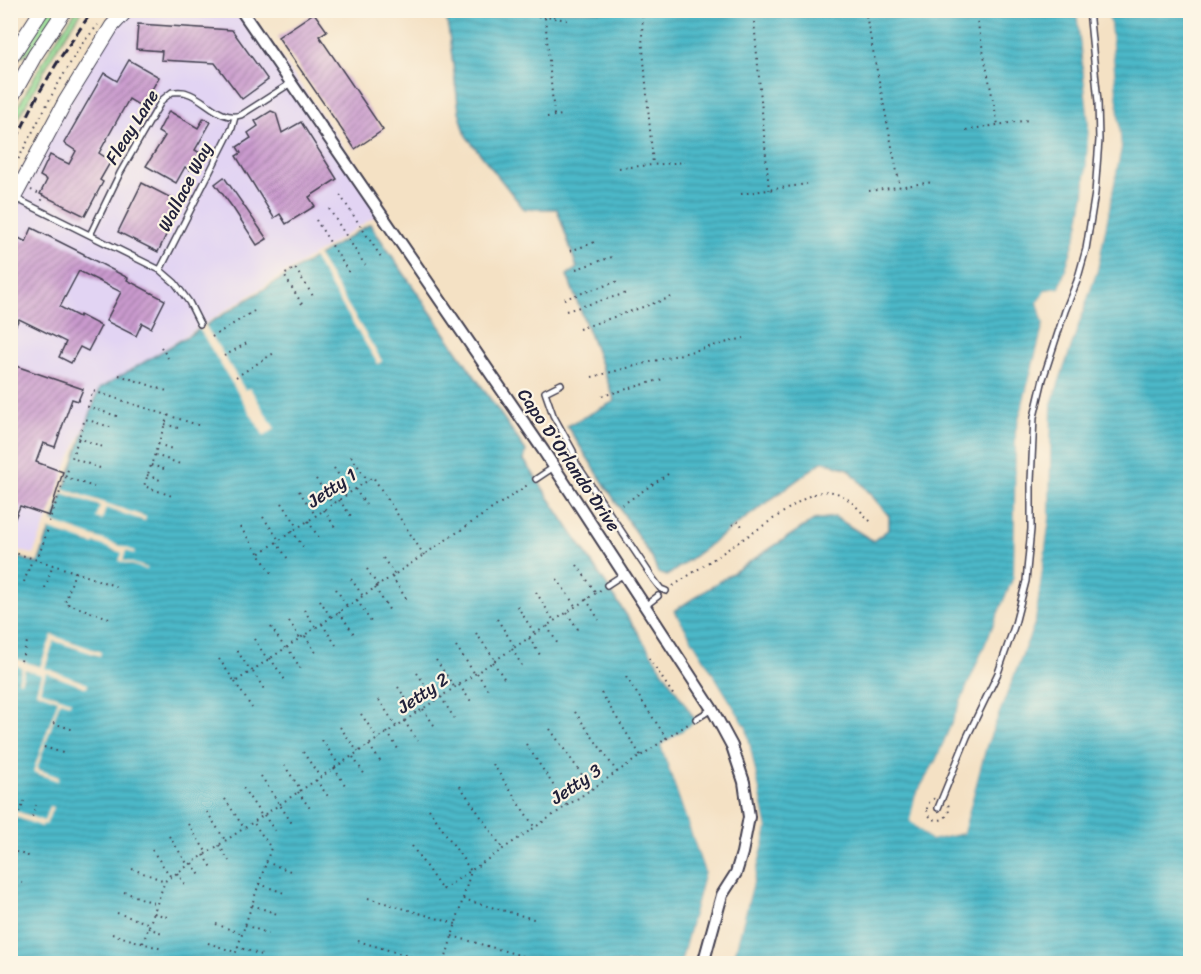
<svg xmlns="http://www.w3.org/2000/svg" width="1201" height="974" font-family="Sriracha,sans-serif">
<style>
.built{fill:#e2d4f3}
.grass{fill:url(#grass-tufts);stroke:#5e8069;stroke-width:1.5}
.water{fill:url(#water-rules);stroke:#376d82;stroke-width:1.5}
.pier{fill:#f4e1c4}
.building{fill:url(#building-hatch)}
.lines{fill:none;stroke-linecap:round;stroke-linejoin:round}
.service-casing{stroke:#423f50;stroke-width:8}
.minor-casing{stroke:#423f50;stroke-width:14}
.tertiary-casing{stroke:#423f50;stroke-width:16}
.path{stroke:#423f50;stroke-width:2;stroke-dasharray:1.5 4.5;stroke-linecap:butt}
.service{stroke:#fff;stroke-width:5}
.minor{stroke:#fff;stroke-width:10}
.tertiary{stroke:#fff;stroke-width:14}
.rail{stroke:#22223b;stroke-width:3;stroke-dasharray:9 4.5;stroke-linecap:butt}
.labels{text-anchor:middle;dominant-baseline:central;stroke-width:4.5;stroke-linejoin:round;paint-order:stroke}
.street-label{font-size:18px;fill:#22223b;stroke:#fcf5e5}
</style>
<defs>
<pattern id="grass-tufts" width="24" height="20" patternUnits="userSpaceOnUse" patternTransform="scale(1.5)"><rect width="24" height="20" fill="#99df97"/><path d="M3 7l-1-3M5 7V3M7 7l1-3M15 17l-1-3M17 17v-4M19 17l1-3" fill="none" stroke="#84bf83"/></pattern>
<pattern id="water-rules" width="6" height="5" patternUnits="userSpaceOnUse" patternTransform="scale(1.5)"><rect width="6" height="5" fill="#4cb8c8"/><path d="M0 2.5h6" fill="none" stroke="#3f95a4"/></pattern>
<pattern id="building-hatch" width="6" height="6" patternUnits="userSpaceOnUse" patternTransform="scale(1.5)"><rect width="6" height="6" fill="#c99acd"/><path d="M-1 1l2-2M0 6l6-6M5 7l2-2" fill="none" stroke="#a37da8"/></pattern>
</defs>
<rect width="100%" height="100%" fill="#fcf5e5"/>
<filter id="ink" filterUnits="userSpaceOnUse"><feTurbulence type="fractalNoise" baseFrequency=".0167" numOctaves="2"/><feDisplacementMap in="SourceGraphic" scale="12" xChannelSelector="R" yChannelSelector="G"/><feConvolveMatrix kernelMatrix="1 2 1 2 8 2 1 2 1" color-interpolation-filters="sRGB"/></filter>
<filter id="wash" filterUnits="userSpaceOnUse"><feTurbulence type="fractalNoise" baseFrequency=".008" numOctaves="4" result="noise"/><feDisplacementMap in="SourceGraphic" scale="24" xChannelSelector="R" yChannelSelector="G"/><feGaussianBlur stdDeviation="1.35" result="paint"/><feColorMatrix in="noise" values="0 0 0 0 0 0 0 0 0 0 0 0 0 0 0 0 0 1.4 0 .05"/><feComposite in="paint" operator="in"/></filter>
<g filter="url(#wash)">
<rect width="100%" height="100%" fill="#f4e1c4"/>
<path class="built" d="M248,10L387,209L107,385L101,393L67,465L49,516L33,554L11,549L10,191L19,174L106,24L121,11Z"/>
<path class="grass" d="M45,11H61L33,50L21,57L20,55Z
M76,11H82L56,49L11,132V121L15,112L52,46Z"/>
<path class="water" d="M446,11H1077L1089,123L1088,148L1085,194L1078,231L1060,288L1046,290L1038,302L1044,324L1016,431L1014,577L936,761L915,797L911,821L931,840L963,833L986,746L1035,621L1049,519L1051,404L1097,270L1121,148L1110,23L1107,11H1190V963H732L767,829L746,728L674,611L814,520L835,517L873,541L889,529V516L849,469L823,461L667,576L658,573L652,558L567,426L615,401L567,275L577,268L557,209H524L466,136L459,111Z
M370,224L526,451L524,460L697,722L661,745L705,872L681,963L11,964L10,659L12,654H10V570L15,556L38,564L99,389L203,327Z"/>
<path class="pier" d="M1080,10L1092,123L1088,194L1081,232L1063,289L1061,291L1047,293L1041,303L1047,324L1019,432L1017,578L939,762L917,798L914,820L932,837L960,830L984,745L1032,620L1046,518L1048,403L1094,269L1117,147L1107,24L1104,10L1107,11L1110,23L1121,148L1097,270L1051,404L1049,519L1035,621L986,746L963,833L931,840L910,821L915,797L936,761L1014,577L1016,431L1044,324L1038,302L1045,290L1060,288L1078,231L1085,194L1089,123L1077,11Z
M316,253L382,361L378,364L312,256Z
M204,323L245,390L250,388L275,429L264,436L198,327Z
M62,488L146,517L145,521L106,508L102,520L96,518L100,506L60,492Z
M50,521L135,551L134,554L126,551L123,560L147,568V570L119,561L122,553L95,543L94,545L47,529Z
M674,611L746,728L767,829L732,963H729L764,829L743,729L672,613Z
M642,632L700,721L699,724L665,747L708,872L684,964L681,963L705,872L661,745L697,721L639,634Z
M52,635L101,652L100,656L54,641L45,668L88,684L87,688L46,673L40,690L71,701L70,704L60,701L37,769L59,777L58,781L33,772L58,700L36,692L41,675L25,669L21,682L18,681L22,668L12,664L14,658L40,667Z
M49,806L53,807L46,825L43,824L42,827L11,815V809L44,821Z"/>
<g id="blocks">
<path class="building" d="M314,13L327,31L319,36L383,130L355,149L278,37Z
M138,24L232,30L268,80L242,99L215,63L161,60L162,51L136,49Z
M129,60L159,77L142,107L129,99L99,153L111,161L100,180L103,182L85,216L40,194L47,180L40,176L50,155L69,164L76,151L64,143L104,73L117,81Z
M169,111L198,128L204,118L211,122L195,150L200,153L190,170L185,167L176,183L146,166L165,136L158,132Z
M271,111L276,113L282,133L301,122L337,179L309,197L315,206L286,224L280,214L274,218L236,156L241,153L237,147L251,138L248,133L258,126L255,121Z
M224,177L267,239L257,245L233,208L215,184Z
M142,183L181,203L158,252L118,232Z
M32,228L84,254V255L128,278L127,280L165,300L151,328L142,323L136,336L106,321L121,292L79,271L60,307L79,317L80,315L101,326L88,351L80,347L71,363L59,357L66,342L19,319L10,336V249L17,237L26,242Z
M10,364L83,389L78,401L72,399L55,447L43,443L36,462L63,472L49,516L20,506L11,528Z"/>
</g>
</g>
<g filter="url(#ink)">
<use href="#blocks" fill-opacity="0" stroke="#423f50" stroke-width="1.5"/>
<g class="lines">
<defs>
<path id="service" d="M15,198L160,270L175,283L189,302L200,324
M90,235L120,173L162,100L172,92C177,92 183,91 187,93C205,98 220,122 241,115L291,83
M160,270L232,128L235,117
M561,384L545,392L553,415L573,451L576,463L654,580L661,589L666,591
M536,479L554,467
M607,585L624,574
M645,606L658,596
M696,719L712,709
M938,808L967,737L998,673L1015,624L1026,581L1031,529V481L1034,417L1043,379L1065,311L1077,281L1086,249L1095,193L1099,140L1098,102L1089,10"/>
<path id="minor" d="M241,10L543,450L712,709L732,746L744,782L749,817L742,853L736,873L722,895L703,964"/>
<path id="tertiary" d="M10,59L42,10
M10,100L35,55L65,10
M10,205L65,102L112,26L127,10"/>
</defs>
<use href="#service" class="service-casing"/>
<use href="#minor" class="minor-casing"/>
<use href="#tertiary" class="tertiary-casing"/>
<path class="path" d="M643,10L642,37L653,165
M753,10L769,190
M865,10L900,187
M975,10L998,125
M538,16L545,17
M554,18L568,20
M554,115L545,17L554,18L555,10
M547,117L562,115
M966,130L1028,120
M619,168L685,162
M10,175L54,91L81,45L98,25
M31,190L44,196L41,202
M869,191L933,182
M741,194L807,184
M340,195L381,257
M329,209L365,265
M316,220L350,274
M570,251L598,241
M576,269L612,257
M564,299L619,281
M302,304L284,275L295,268L313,296
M566,311L627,293
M579,329L675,296
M212,337L254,311
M161,347L168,358
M224,356L247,343
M119,375L167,391
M236,377L274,353
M592,377L744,338
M602,396L663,379
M168,415L144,486L172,496
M117,416L88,407L93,391L198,425
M165,424L178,428
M78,438L106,448
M158,444L172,449
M155,455L183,465
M351,456L368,481
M151,465L164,469
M100,468L72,458L85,419L113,428
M334,468L350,492
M147,475L160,480
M65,477L94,487
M316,479L333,504
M355,489L366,505
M299,491L316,516
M339,500L351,516
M282,503L298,527
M622,505L668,474
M324,510L335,527
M263,517L279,540
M308,521L319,538
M49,522L69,467
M732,525L739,521L743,528
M240,527L259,554
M292,531L304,548
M276,542L288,559
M39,555L48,529
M10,558L12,552L75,572L65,603L109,618
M383,558L395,575
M577,565L596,593
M367,569L378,586
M75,572L120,588
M271,573L259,554L373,477L424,555
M392,577L407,600
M351,579L363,596
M557,579L576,607
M24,582L32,560
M673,586L800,501C806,498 812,494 818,493C841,485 857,508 872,523
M45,588L53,565
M375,588L390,611
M336,589L347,606
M536,592L554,621
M586,599L599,620
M320,600L331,618
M357,600L371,622
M517,606L535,634
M304,610L316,628
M339,612L354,634
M567,613L580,632
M497,619L515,647
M289,621L300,638
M322,624L336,645
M547,626L559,646
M271,627L285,648
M476,633L495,660
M305,636L318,656
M529,638L542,658
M254,639L268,660
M456,646L475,674
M287,647L301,669
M512,649L524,669
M237,651L251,671
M10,658L14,660
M270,658L285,680
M649,658L674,696
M219,659L235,682L529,484
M436,660L455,688
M21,661L28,639
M10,662L12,663
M493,662L506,681
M253,672L266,692
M417,673L436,700
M477,673L490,693
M626,677L667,739
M235,682L252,708
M459,685L473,704
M398,687L416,714
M601,693L641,756
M441,697L454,718
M379,700L396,726
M10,707L16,709
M423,709L436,728
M575,712L617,772
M361,714L378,739
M404,721L418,741
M53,723L74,730
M340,727L358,752
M550,729L592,789
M387,732L400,752
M322,740L339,765
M526,744L567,806
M369,745L382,764
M44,747L66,754
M303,752L320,777
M353,757L365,775
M493,764L535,828
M284,765L301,790
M334,768L347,788
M261,776L293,825
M316,780L330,799
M460,786L503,849
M243,788L262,816
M298,792L312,811
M10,798L11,796
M927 809a11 11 0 1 1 22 0a11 11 0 1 1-22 0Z
M225,799L244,828
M429,809L471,871L444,964
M207,812L225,840
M20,813L24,801
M264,815L277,834
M32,817L36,805
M188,824L207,853
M169,836L188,865
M219,845L229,861
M412,846L442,890L691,722
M10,850L31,857
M152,850L171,877
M204,855L213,869
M266,862L293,872
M192,863L201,877
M10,864L12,865
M132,869L165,881
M177,873L186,886
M10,879L22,883
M259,884L287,894
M124,892L157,904
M368,898L456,924
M463,899L537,920
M252,905L280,915
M117,913L150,924
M154,913L167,917
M216,924L242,934
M245,925L272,935
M148,928L162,933
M112,934L162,949
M452,936L526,957
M358,941L435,964
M143,943L165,881L602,589
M208,943L235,952
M237,947L265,956
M202,961L210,964
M232,964L271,848L253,822"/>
<use href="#service" class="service"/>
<use href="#minor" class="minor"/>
<use href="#tertiary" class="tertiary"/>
<path class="rail" d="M10,152L39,93L60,58L93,10"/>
</g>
</g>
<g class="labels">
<g class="street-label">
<text transform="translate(132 127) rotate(-58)">Fleay Lane</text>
<text transform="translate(185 187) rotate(-63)">Wallace Way</text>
<text transform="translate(569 460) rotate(56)">Capo D'Orlando Drive</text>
<text transform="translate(332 488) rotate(-34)">Jetty 1</text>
<text transform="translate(423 693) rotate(-34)">Jetty 2</text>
<text transform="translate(576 784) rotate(-34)">Jetty 3</text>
</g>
</g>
<rect width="1201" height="974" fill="none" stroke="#fcf5e5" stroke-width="36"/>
</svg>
